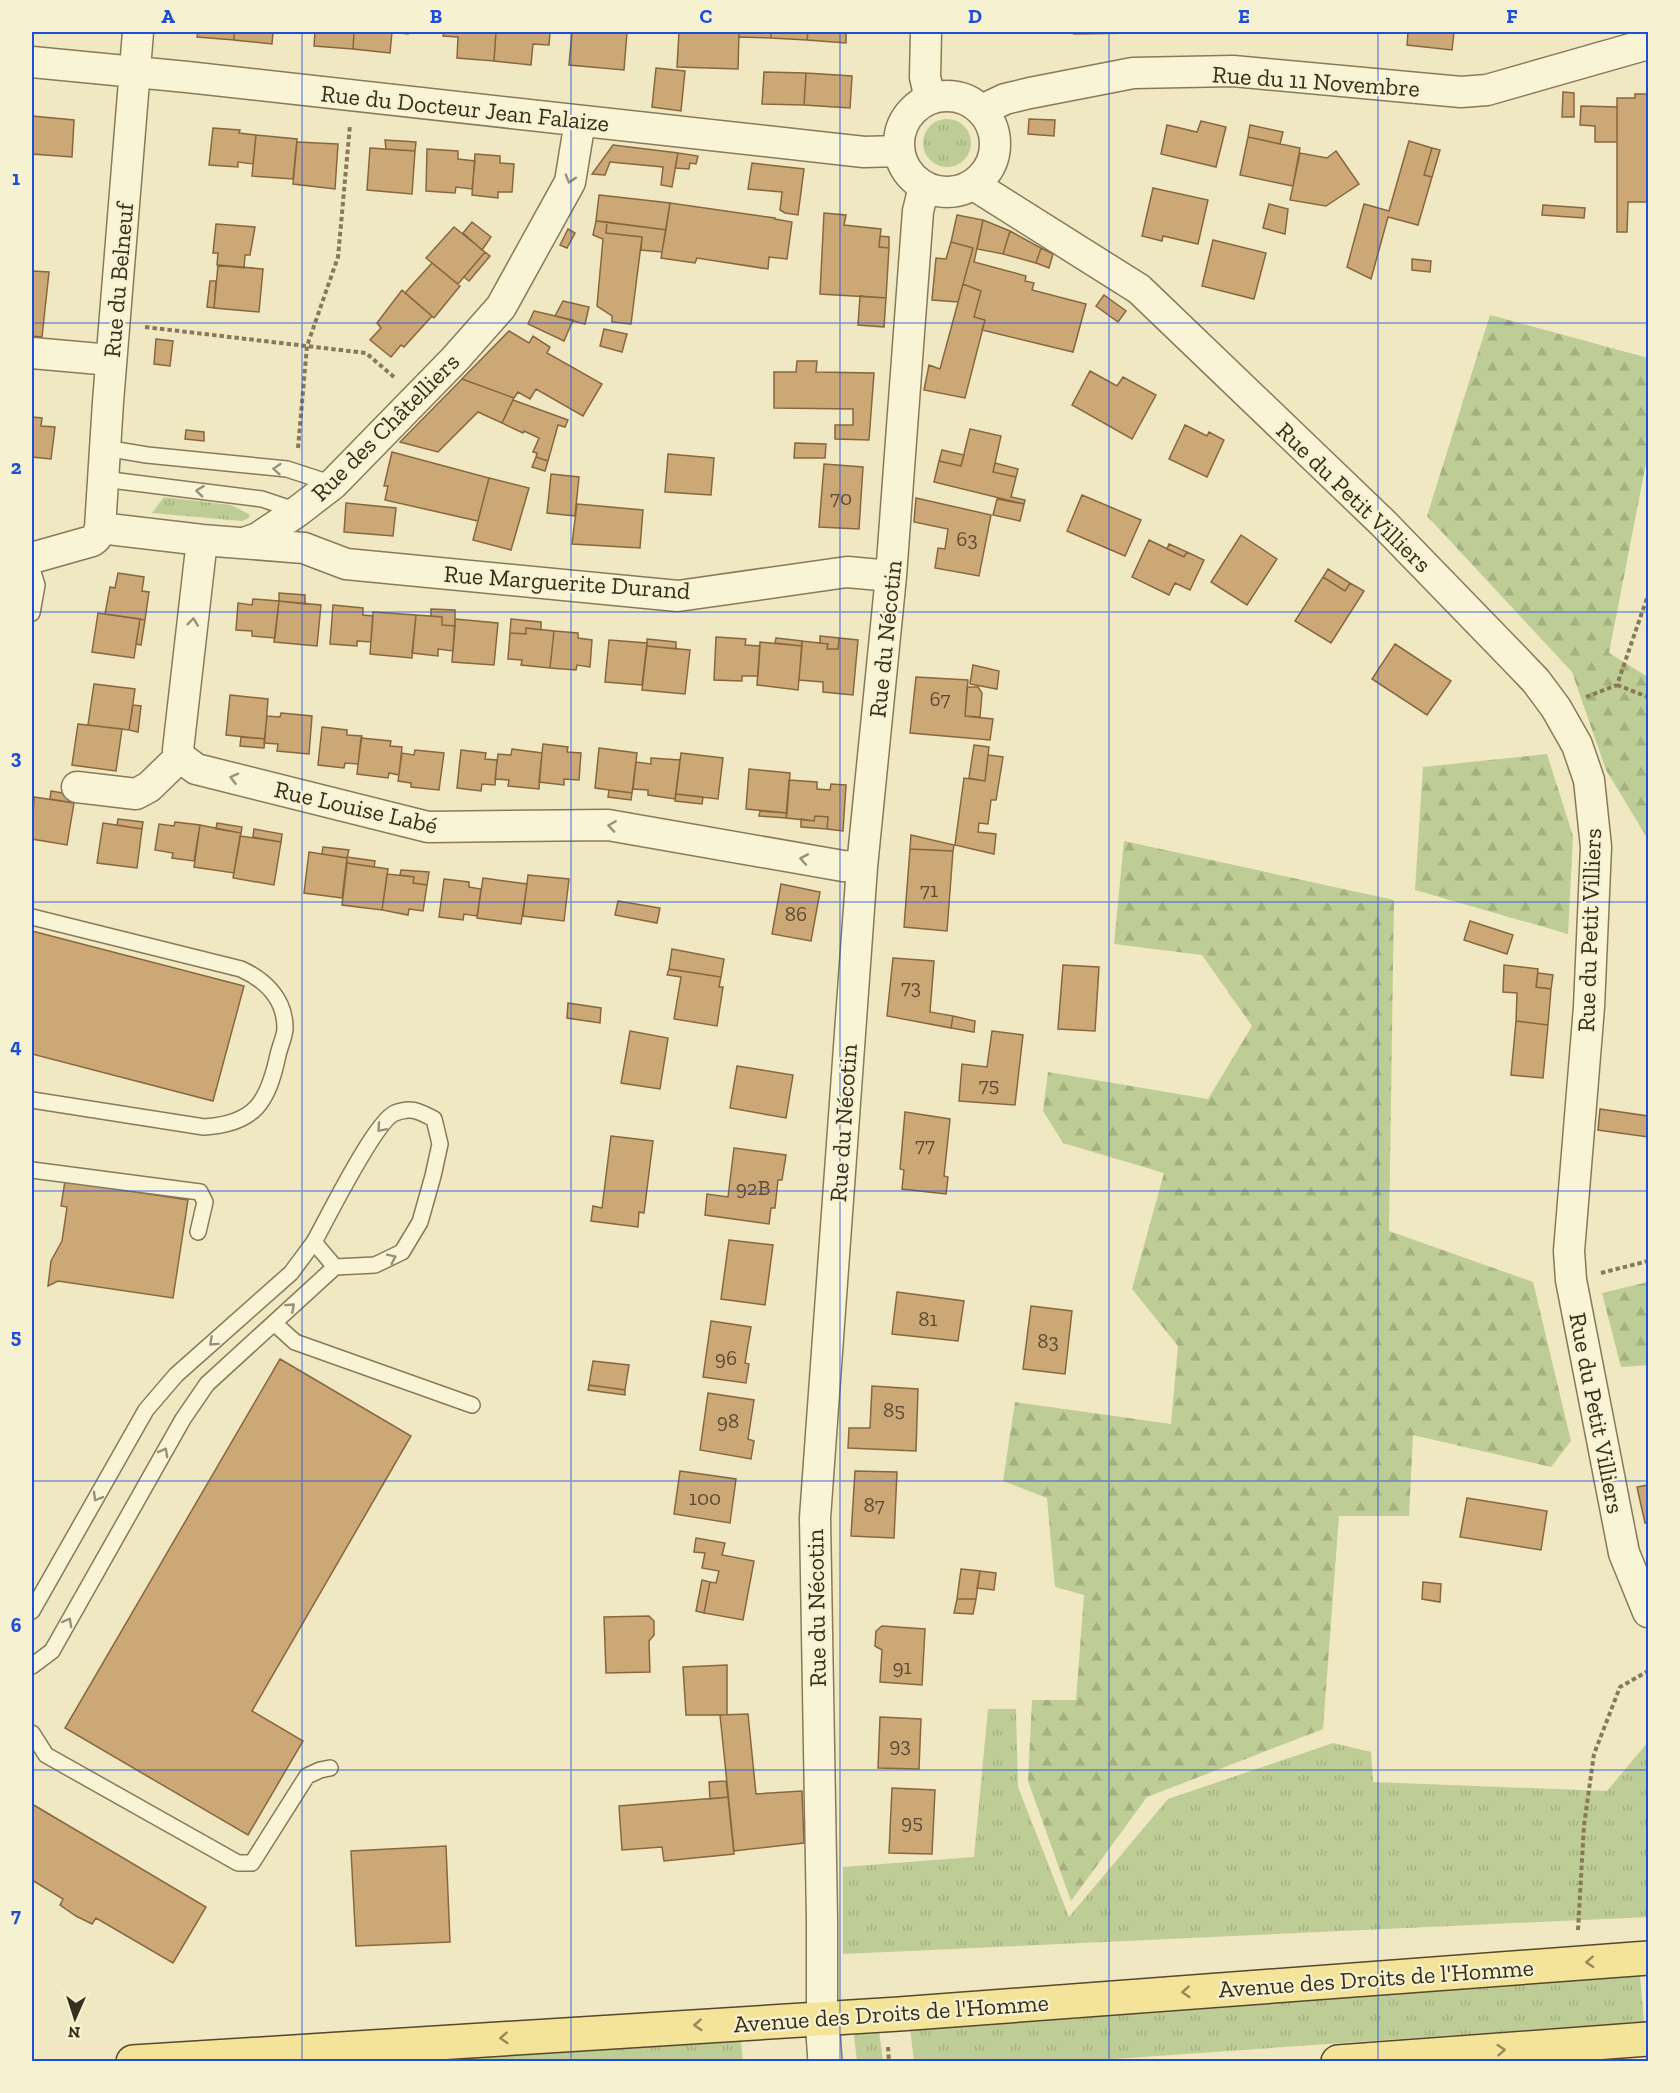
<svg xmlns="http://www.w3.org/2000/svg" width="1680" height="2093" font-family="'Zilla Slab',serif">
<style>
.grass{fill:url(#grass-tufts)}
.forest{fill:url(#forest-firs)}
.building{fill:#cda877;stroke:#88673e;stroke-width:1.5}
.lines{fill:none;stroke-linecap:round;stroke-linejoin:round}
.service-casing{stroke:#897959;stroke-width:18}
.minor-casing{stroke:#897959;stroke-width:33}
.tertiary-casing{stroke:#897959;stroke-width:36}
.primary-casing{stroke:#56472d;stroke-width:36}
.path{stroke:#897959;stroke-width:4;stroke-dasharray:4.5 3;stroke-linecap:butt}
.service{stroke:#f9f4d5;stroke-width:15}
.minor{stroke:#f9f4d5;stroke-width:30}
.tertiary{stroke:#f9f4d5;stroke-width:33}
.primary{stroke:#f3e499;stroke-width:33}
.oneway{stroke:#989179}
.oneway2{stroke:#96895b}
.grid{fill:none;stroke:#1d4ed8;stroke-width:1.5;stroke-opacity:0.55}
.labels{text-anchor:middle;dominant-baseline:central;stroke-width:4.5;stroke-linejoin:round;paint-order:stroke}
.number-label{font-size:21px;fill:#5d4c34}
.street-label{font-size:24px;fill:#382e1d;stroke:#f6f1d1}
.neatline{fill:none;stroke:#1d4ed8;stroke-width:2}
.grid-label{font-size:20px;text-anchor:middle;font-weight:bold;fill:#1d4ed8}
</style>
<defs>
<pattern id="grass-tufts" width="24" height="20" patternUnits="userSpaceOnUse" patternTransform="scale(1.5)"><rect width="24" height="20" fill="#becd95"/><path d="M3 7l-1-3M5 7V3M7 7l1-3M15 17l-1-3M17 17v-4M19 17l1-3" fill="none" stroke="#a4b080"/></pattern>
<pattern id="forest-firs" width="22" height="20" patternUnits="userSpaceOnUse" patternTransform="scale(1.5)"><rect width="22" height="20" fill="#becd95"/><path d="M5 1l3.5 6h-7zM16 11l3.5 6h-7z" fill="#a4b080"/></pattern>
</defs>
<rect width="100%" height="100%" fill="#efe8c2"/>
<path class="grass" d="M923 143a24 24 0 1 1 48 0a24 24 0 1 1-48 0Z
M164,497L231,505L249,514V518L242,521L152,513Z
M988,1709H1016L1018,1787L1069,1917L1168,1799L1333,1743L1371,1752L1373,1782L1607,1791L1648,1742V1917L843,1954V1867L974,1857Z
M1640,1976L1644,2022L1070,2062L914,2061L910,2028Z
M859,2031H879L883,2061H857L854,2036Z
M741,2040L743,2061H409Z"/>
<path class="forest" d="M1490,315L1648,358V453L1609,653L1648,677V836H1646L1606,770L1572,672L1427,516Z
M1547,754L1573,836L1568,934L1415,890L1423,767Z
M1124,841L1394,900L1389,1231L1533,1282L1571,1441L1551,1467L1413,1435L1409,1516H1339L1323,1729L1147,1797L1071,1901L1028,1781L1032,1700H1076L1084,1595L1055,1587L1047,1498L1003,1481L1015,1402L1171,1424L1178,1346L1132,1289L1164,1173L1063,1143L1043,1111L1048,1072L1208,1099L1252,1026L1202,955L1114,944Z
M1648,1282V1365L1621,1367L1602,1293Z"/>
<path class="building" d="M198,32H234V40L197,37Z
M234,32H273L272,44L234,40Z
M315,32H354L353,49L314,46Z
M354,32H408V34L392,32L390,53L353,49Z
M444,32H496L494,61L457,58L458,37L443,36Z
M496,32H550L549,45L533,44L531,65L494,61Z
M572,32H627L624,70L569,65Z
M679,32H739L738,69L677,67Z
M739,32H771V38L739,37Z
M771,32H808L807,40L771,38Z
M808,32H846V43L807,40Z
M1074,32H1135V33L1074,34Z
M1408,32H1454L1452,50L1407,45Z
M656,68L685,71L681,111L652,107Z
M764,72L806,73L804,105L762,104Z
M806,73L852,76L850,108L804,105Z
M1563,92L1574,93V117H1562Z
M1635,94H1648V202H1628L1627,232H1617V98H1635Z
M1581,106L1617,107V142H1595V126L1580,125Z
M32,116L74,120L72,157L32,154Z
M1029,119L1055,120L1054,136L1028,134Z
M1201,121L1226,127L1216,167L1161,154L1167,125L1197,132Z
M1250,125L1283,132L1280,144L1248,137Z
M213,128L240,130L239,133L256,135L253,164L238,162V167L209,165Z
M256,135L297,139L293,179L252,176Z
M1248,137L1300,148L1293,186L1240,175Z
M385,140L416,142L415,151L386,149Z
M1409,141L1432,148L1424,175L1432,177L1418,225L1388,217L1371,279L1347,267L1353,245L1364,204L1389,211Z
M297,142L338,144L335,189L293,184Z
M613,145L678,153L672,187L661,185L663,167L610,162L605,175L592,174Z
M370,148L415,151L412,194L367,190Z
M1432,148L1440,150L1432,177L1424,175Z
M427,149L458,151V159L475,161L472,189L456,187L455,193L426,191Z
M1336,151L1359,184L1326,206L1290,200L1300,153L1327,158Z
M678,153L698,156L696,164L690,163L689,169L675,168Z
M475,154L500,156V163L514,164L512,192H498V198L472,195Z
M752,163L804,169L798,215L785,213L780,210L782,192L748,189Z
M1153,188L1208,200L1198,244L1163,236L1162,241L1142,236Z
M599,195L670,203L666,230L596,221Z
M670,203L775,218V219L792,222L787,259L769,257L768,269L697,258L695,263L661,258Z
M1269,204L1288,209L1285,234L1263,228Z
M1543,205L1585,208L1584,218L1542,215Z
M824,213L846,215L844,225L881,229L879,247L889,248L886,298L820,294Z
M957,215L983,220L974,262L1026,276L1025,281L1034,283L1032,290L1086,304L1073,352L982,330L985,320L974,317L981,291L963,284L973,248L951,242Z
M983,220L1010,231L1003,254L977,249Z
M596,221L607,222L606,233L642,237L631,324L612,322V316L597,306L603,239L593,235Z
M472,222L491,237L482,250L463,233Z
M607,222L666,230L662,252L641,250L642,237L606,233Z
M216,224L255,227L250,255H245L244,268L217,265L218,253H213Z
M454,227L485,252L458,284L426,258Z
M568,229L575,233L567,248L560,245Z
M1010,231L1041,248L1036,263L1003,254Z
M880,236L889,237V248L879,247Z
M1213,240L1266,253L1254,299L1202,286Z
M951,242L973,248L958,302L932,300L936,258L946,259Z
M1041,248L1053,254L1049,268L1036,263Z
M485,252L490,256L469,281L464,277Z
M1412,259L1431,261L1430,272L1412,270Z
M432,263L460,286L434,318L405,293Z
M218,265L263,269L259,312L214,308Z
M32,271L49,272L42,337L32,336Z
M210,281H216L214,308L207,307Z
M963,284L981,291L974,317L985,320L965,398L924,390L929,365L940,369Z
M402,290L432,316L404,347L401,345L391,357L370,340L381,328L377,323Z
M1104,295L1126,311L1118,322L1096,306Z
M860,296L886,298L884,327L858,325Z
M563,301L589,307L585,324L555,316Z
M534,311L573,320L564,341L528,324Z
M604,329L627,334L622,352L600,346Z
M509,331L529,343L533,336L550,347L547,353L602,384L583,416L536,389L530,399L518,392L514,398L462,379Z
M156,339L173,341L170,366L154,364Z
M797,361H817L816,372L874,373L869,440L835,439V425H853V409L774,408V372H796Z
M1090,371L1117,386L1123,377L1156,395L1132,439L1072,405Z
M462,379L514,398L502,423L478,412L438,452L400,442Z
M513,400L568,420L565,427L558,425L548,461L536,457L537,453L533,452L539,438L524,431L523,433L502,423Z
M32,417L42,418L41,426L55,427L51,459L32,457Z
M1185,425L1207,436L1209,432L1224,440L1207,477L1169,459Z
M970,429L1001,436L993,472L1016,477L1011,497L1025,500L1024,504L934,482L939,461L961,466Z
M186,430L204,432V441L185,439Z
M795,443L826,444L825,458H794Z
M942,450L964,455L961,466L939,461Z
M392,452L489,478L478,521L385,500L388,486H384Z
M668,454L714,458L711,495L665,492Z
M536,457L548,461L545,471L532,467Z
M995,463L1018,469L1016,477L993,472Z
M824,464L863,467L859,529L819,527Z
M551,474L579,477L575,516L547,513Z
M489,478L529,488L511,550L473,540Z
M1082,495L1141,520L1125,556L1067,531Z
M916,498L991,515L979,576L935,568L938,548L945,549L948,529L914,522Z
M997,499L1024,504L1020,521L993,515Z
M346,503L396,508L393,536L344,532Z
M577,504L643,510L640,548L572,544Z
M1241,535L1277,559L1247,605L1211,582Z
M1149,540L1184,557L1187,552L1204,560L1190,590L1175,583L1169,595L1132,577Z
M1169,544L1187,552L1184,557L1167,549Z
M1328,569L1350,583L1345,591L1323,577Z
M118,573L144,577L142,591L149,592L145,620L105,614L110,587L115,588Z
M1323,577L1345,591L1350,583L1364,591L1331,643L1295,621Z
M279,593L305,595V604L279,601Z
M253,599L279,601L275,638L252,636V631L236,630L238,603L252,605Z
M279,601L321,605L317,646L274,642Z
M333,605L363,608V615L373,616L371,642L357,641V646L330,644Z
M431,609L455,610V626L442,625V617L431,616Z
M373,612L416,615L412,658L370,654Z
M98,613L140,619L134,658L92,652Z
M416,615L442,617V625L455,626L453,651L438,649V656L412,653Z
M140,619L145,620L141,645L136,644Z
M455,619L498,623L494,665L452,662Z
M511,619L541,622V630L526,628V634L510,633Z
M526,628L554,631L550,668L521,665L522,660L508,659L510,633L526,634Z
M554,631L578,633V638L592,640L590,667L577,665L576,670L550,668Z
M820,636L839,638L838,649H827L828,644L820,643Z
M716,637L746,639L745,645L760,646L758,676H742V681L714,680Z
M776,638L802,641V646L775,643Z
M839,638L858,640L853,695L823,692V682L799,680L802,641L828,644L827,649H838Z
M647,639L676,642V649L647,646Z
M609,640L647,643L642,685L605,682Z
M760,642L802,646L798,690L757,685Z
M1395,644L1451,681L1427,715L1372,679Z
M647,646L690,650L685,694L642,690Z
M973,665L999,671L997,689L970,684Z
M916,677L968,680L965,716L993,719L990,740L910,733Z
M94,684L135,689L129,730L88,725Z
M967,687H978L982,693L980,717L965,716Z
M230,695L268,699L265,739L226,735Z
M133,705L141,706L138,732L129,730Z
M281,713L312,716L309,754L277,751L278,744L264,743L267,716L280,717Z
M78,724L122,729L116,771L72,765Z
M322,727L347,730V735L362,736L358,764L345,763L344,768L318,765Z
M241,737L265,739L264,748L240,746Z
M361,738L391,741L390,746L402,747L399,775L389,773L388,778L357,774Z
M543,744L568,747L567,752L581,753L579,780L564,779V785L539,782Z
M974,745L989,747L985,781L969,778Z
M599,748L637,753L632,793L595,788Z
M512,749L542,753L539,789L508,786L509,780L495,779L498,754L511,755Z
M415,750L444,753L439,790L411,787V783L398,781L402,753L414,755Z
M461,750L486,753L485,759L497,760L495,785L482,784L481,791L457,788Z
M681,753L723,758L718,799L676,794Z
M988,755L1003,757L996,800H991L988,824L979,823L978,832L996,834L994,854L955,845L964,778L985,781Z
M651,758L680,760L675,799L648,795V790L633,789L636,762L651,764Z
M749,769L790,773L787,813L746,809Z
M789,780L817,782V789L830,790L831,784L846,785L843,831L827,829L828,817L815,816L814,821L786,818Z
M609,790L632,793L631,800L608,797Z
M51,791L75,795L74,803L50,799Z
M676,794L703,797L702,804L675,801Z
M34,797L74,803L67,845L32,839Z
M760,811L787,813L786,818L759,816Z
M815,816L828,817L827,829L801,827V819L814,821Z
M118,819L143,822L142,829L117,825Z
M175,822L200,825L194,861L172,858L173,853L155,850L159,824L174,826Z
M103,823L142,829L137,868L97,863Z
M217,823L242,827L241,833L216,829Z
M200,825L241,833L234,873L194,867Z
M254,829L282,834L281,842L253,837Z
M911,835L954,845L953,851L910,849Z
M240,836L281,842L274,885L233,878Z
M323,847L349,850L347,858L322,854Z
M910,849L953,851L947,931L904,927Z
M309,852L347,858L342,898L304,893Z
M347,857L375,861L374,867L347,863Z
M347,863L388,869L382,910L342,905Z
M401,870L429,872L427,885L413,883L414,877L400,875Z
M387,874L414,877L413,883L427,885L423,911L409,909L408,915L382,910Z
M528,875L569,879L564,921L523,916Z
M483,878L527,884L521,924L477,918Z
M444,879L469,882V887L481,889L477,916L464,914L463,920L439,917Z
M781,884L820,892L811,941L772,934Z
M618,901L660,908L657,923L615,915Z
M1470,921L1513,935L1507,954L1464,940Z
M32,931L244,986L213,1101L32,1054Z
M672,949L724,959L721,977L669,969Z
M893,958L934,961L930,1012L953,1016L951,1028L887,1016Z
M1063,965L1099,967L1095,1031L1058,1029Z
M1504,965L1538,969L1536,987L1551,989L1548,1025L1516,1021L1517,993L1503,992Z
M669,969L721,977L719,987H723L717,1026L674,1019L681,977L667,975Z
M1538,973L1553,975L1551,989L1536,987Z
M568,1003L601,1008L600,1023L567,1018Z
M953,1016L975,1021L974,1032L951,1028Z
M1516,1021L1548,1025L1543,1078L1511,1075Z
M630,1031L668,1038L660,1089L621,1083Z
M992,1031L1023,1035L1015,1105L959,1101L962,1064L987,1067Z
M737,1066L793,1075L786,1118L730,1108Z
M1600,1109L1648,1116V1137L1598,1130Z
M905,1112L950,1119L944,1176L948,1177L946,1194L902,1189L904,1170L900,1169Z
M611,1136L653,1141L644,1213L639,1212L638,1227L591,1221L593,1206L602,1208Z
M734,1148L786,1155L782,1180H778L775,1208H771L769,1224L705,1215L707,1194L728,1197Z
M65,1181L188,1200L173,1298L58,1281L48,1286L51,1261L62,1241L67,1207L61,1206Z
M729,1240L773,1245L765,1305L721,1299Z
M897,1292L964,1301L958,1341L892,1334Z
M1031,1306L1072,1311L1065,1374L1023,1369Z
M711,1321L751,1327L745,1363L749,1364L746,1383L703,1377Z
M280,1359L411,1436L252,1711L303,1741L248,1835L65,1728Z
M593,1361L629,1365L625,1390L589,1385Z
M589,1385L625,1390V1395L588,1390Z
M872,1386L918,1389L916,1451L848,1448L849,1428H870Z
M708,1393L754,1400L748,1439L754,1441L751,1459L700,1450Z
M680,1471L736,1479L730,1523L674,1514Z
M855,1471L897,1472L894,1538L851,1536Z
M1648,1485V1522L1645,1523L1637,1487Z
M1467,1498L1547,1511L1541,1550L1460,1537Z
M696,1538L725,1543L722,1555L754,1561L743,1620L704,1613L710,1582L716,1583L719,1571L702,1568L705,1553L694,1552Z
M961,1569L980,1571L976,1599H957Z
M980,1571L996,1573L994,1590L977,1588Z
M702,1580L710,1582L704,1613L696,1611Z
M1423,1582L1441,1584L1440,1602L1422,1599Z
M957,1599H976L973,1614L954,1613Z
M649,1616L654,1621V1635L649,1641L650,1672L606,1673L604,1617Z
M882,1626L925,1629L922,1685L880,1682L882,1650L875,1646L876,1631Z
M727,1665V1715H686L683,1667Z
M748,1714L756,1794L802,1791L804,1843L734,1851L720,1715Z
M880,1717L921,1719L919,1769L878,1768Z
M726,1781L728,1797L710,1799L709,1782Z
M892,1788L935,1790L932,1854L889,1853Z
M728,1797L734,1854L664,1861L662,1847L622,1850L619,1806Z
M32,1804L206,1907L173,1963L96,1918L92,1924L76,1916L60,1905L63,1899L32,1880Z
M446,1846L450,1942L356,1946L351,1851Z"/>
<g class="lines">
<defs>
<path id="service" d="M105,448L147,455L287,469L333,484
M103,479L262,499L298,511
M32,569L37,585L32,613
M32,917L241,969C265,980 285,999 285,1028C285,1036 280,1046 278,1055C268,1101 256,1124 204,1127L32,1100
M32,1170L200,1192L205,1202L198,1232
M274,1323L295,1342L472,1405
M32,1611L146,1410L176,1375L291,1273L314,1242
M32,1666L52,1651L183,1419L207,1384L335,1267L375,1265L402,1252L420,1222L433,1176L440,1144L434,1119C420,1112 412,1106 395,1113C375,1121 327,1219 314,1242L335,1267
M32,1733L46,1755L238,1863H252L307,1776L320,1770L330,1768"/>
<path id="minor" d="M926,32L925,77L930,99
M32,62L187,77L864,152L899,151
M899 144a48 48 0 1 1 96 0a48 48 0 1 1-96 0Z
M982,110L1005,99L1030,93L1133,73L1233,71L1461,92L1487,90L1648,44
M974,185L1139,289L1383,523L1514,658L1536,681L1556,708L1577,745L1589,780L1596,847L1589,1007L1569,1251L1571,1280L1624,1553L1648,1612
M32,353L111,360
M100,528L202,540L304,548L346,564L678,596L847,572L891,576
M202,540L178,750L180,757L196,769L428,827L608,825L843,866L862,867
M244,543L258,538L298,511L333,484L455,359L501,307L570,182L580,121
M32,558L92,541L96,538L100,528L108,402L138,32
M77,787L136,794L149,787L180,757
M822,2018V1919L815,1518L862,867L891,576L918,211L924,187"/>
<path id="tertiary" d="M822,2018L825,2062"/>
<path id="primary" d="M133,2062L899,2014L1648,1958
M1338,2062L1648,2039"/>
</defs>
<use href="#service" class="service-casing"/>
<use href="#minor" class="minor-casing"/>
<use href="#tertiary" class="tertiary-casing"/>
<use href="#primary" class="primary-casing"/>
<path class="path" d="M145,327L366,353L394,377
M298,448L307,346L338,257L350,125
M1617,685L1648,697
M1586,697L1617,685L1648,595
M1601,1273L1648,1261
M1578,1930L1584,1825L1594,1754L1620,1687L1648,1671
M888,2047L889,2062"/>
<use href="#service" class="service"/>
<use href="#minor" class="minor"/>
<use href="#tertiary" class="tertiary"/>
<use href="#primary" class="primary"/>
</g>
<defs><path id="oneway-chevron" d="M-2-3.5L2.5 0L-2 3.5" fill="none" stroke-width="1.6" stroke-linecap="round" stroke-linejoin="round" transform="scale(1.5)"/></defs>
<g class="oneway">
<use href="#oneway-chevron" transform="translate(570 179) rotate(107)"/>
<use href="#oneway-chevron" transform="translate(277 469) rotate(-175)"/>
<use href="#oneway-chevron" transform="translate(200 491) rotate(-173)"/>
<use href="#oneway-chevron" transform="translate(193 622) rotate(-83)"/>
<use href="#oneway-chevron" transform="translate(234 778) rotate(-166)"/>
<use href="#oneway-chevron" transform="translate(612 826) rotate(-172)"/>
<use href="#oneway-chevron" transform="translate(804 859) rotate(-170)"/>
<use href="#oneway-chevron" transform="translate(381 1128) rotate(131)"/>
<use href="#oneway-chevron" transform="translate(392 1258) rotate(-26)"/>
<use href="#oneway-chevron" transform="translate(291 1307) rotate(-42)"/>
<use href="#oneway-chevron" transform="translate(213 1342) rotate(138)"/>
<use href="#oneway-chevron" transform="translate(164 1452) rotate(-61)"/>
<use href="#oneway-chevron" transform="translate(97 1497) rotate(120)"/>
<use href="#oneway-chevron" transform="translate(68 1622) rotate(-61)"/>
</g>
<g class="oneway2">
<use href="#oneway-chevron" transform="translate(1590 1962) rotate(177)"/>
<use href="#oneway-chevron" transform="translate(1186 1992) rotate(176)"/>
<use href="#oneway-chevron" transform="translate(698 2025) rotate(176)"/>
<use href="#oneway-chevron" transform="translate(504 2038) rotate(176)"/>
<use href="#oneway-chevron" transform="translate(1501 2050) rotate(-4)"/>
</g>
<path class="grid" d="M302,32V2062M571,32V2062M840,32V2062M1109,32V2062M1378,32V2062M32,323H1648M32,612H1648M32,902H1648M32,1191H1648M32,1481H1648M32,1770H1648"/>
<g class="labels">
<g class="number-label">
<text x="841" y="497">70</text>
<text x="967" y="538">63</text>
<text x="940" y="698">67</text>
<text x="929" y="889">71</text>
<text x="796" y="913">86</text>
<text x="911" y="986">73</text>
<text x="989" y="1084">75</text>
<text x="925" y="1144">77</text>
<text x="753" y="1187">92B</text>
<text x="928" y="1318">81</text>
<text x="1048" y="1340">83</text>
<text x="726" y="1357">96</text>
<text x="894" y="1409">85</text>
<text x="728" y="1420">98</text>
<text x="705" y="1497">100</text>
<text x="874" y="1504">87</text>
<text x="902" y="1666">91</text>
<text x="900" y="1744">93</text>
<text x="912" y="1821">95</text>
</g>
<g class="street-label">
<text transform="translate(1316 81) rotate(4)">Rue du 11 Novembre</text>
<text transform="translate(465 108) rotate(6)">Rue du Docteur Jean Falaize</text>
<text transform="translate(118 280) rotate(-85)">Rue du Belneuf</text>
<text transform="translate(385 427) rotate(-45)">Rue des Châtelliers</text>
<text transform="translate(1354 497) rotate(44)">Rue du Petit Villiers</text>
<text transform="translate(567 582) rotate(4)">Rue Marguerite Durand</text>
<text transform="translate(885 639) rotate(-84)">Rue du Nécotin</text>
<text transform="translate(356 807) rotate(13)">Rue Louise Labé</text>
<text transform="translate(1589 930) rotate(-88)">Rue du Petit Villiers</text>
<text transform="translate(843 1123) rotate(-86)">Rue du Nécotin</text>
<text transform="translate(1597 1413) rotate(79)">Rue du Petit Villiers</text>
<text transform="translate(816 1608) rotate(-91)">Rue du Nécotin</text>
<text transform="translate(1376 1978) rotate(-4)">Avenue des Droits de l'Homme</text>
<text transform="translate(891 2013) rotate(-4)">Avenue des Droits de l'Homme</text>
</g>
</g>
<rect width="1680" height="2093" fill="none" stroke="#f6f1d1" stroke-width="66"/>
<g transform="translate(75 2018) rotate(183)" stroke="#f6f1d1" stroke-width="4.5" paint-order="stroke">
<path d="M0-4.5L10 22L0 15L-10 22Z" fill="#382e1d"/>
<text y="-9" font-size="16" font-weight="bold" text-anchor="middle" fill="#382e1d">N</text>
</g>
<rect x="33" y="33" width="1614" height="2027" class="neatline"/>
<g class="grid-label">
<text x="168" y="23">A</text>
<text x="436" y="23">B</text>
<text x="706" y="23">C</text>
<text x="975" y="23">D</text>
<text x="1244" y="23">E</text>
<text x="1512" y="23">F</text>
<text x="16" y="185">1</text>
<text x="16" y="474">2</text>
<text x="16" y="764">3</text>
<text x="16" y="1053">4</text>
<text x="16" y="1343">5</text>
<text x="16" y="1632">6</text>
<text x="16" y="1922">7</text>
</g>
</svg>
